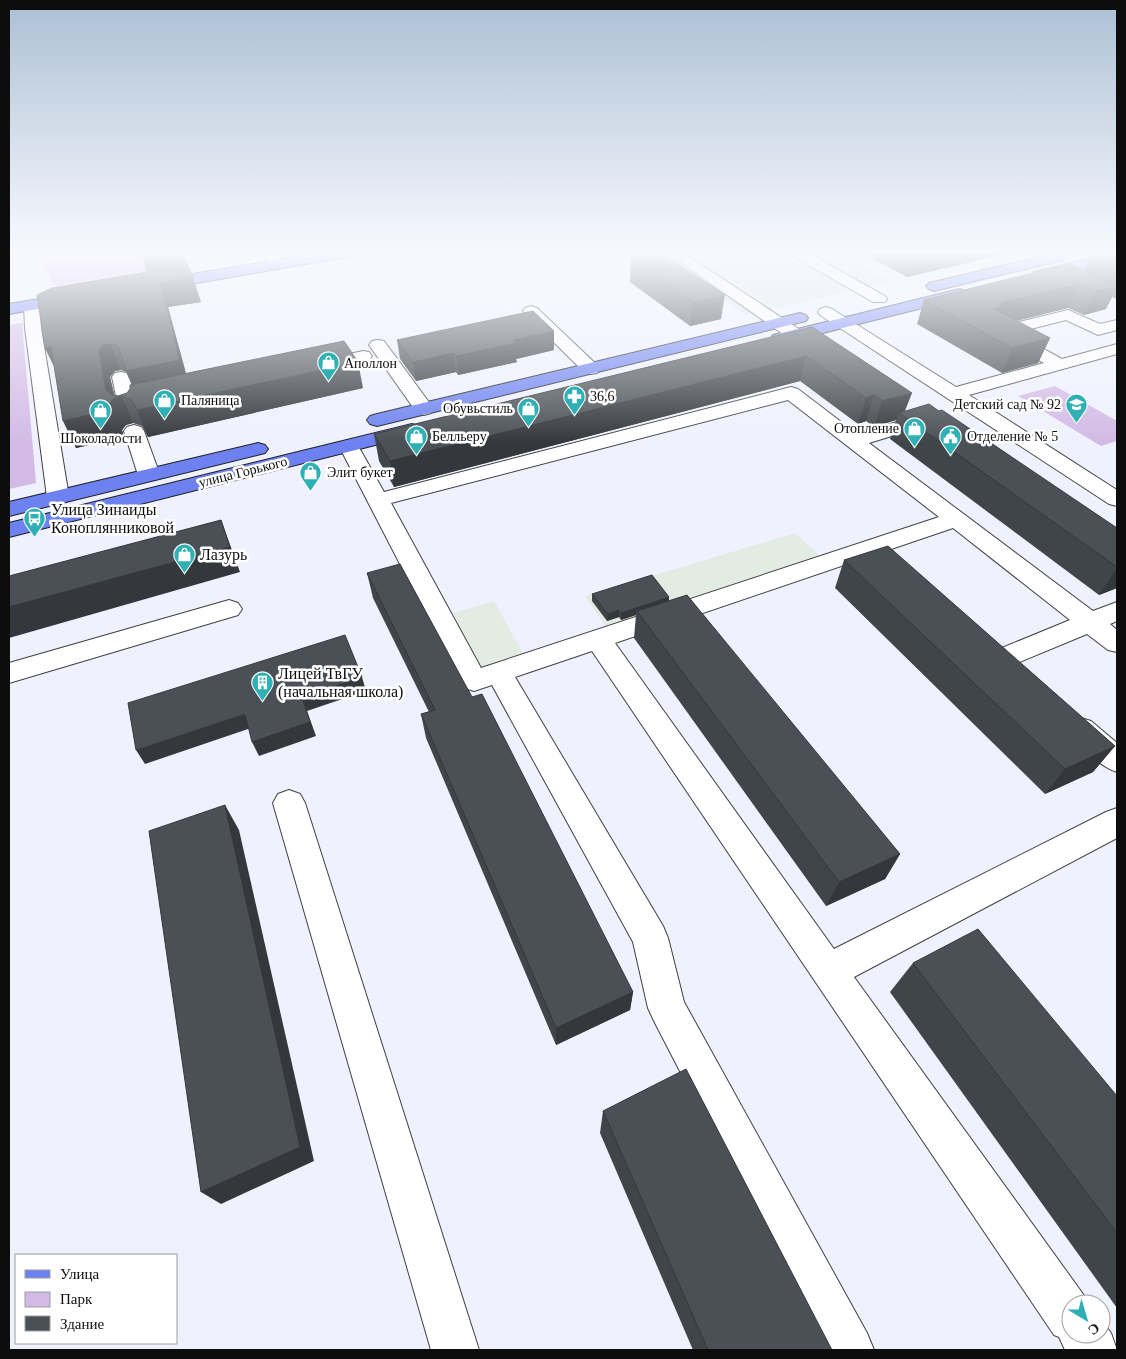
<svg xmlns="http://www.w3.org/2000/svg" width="1126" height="1359" font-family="'Times New Roman',serif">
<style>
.industrial{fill:#e3ece2}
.green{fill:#d3bae6}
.plaza{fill:#dee1ee}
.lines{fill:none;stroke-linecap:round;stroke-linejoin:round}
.minor-casing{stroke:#404040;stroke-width:2}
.major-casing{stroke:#1e1e1e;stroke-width:2}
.minor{fill:#fff;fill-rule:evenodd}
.major{fill:#6d82f0;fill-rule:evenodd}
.wall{fill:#404549;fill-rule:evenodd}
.shaded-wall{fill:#34383c}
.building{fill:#4a5055;stroke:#34383c}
.labels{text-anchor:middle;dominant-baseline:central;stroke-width:5;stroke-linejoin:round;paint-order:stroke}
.far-poi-label{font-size:14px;fill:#0d0d0d;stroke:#fff;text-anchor:start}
.far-street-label{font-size:14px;fill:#0d0d0d;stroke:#fff}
.poi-label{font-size:16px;fill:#0d0d0d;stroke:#fff;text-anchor:start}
</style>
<rect width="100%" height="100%" fill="#eff1fe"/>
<path class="industrial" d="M795,533L822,558L606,627L585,596Z
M494,601L523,653L480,667L453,613Z"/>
<path class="green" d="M29,253H263L54,286L40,259L9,265V256Z
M22,323L36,483L9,489V325Z
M1055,386L1117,421V441L1101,446L1018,396Z"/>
<path class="plaza" d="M654,253H837L889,281L746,315Z"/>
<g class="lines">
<defs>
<path id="minor" d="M262,253H276L280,258L278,261C269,263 267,260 262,253Z
M667,253H683L802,331L804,335L802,339H790Z
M791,253H808L885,296L887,299L885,302H873L793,256Z
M32,300L38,302L40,305L41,328L69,497L66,502L58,504L50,502L47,497L25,328L24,305L26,302Z
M531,306L537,308L597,365L600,369L597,373L591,374L585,373L525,314L523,311L525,308Z
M826,307L832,309L956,387L1044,363L994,336L992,332L994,328L1068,310L1100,324L1117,320V330L1098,335L1066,320L1015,333L1062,359L1117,344V354L969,395L1117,490V506L1109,504L820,315L818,312L820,309Z
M378,340L384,341L431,405L434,409L431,413L424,415L417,413L369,345L372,341Z
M363,351L369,352L372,356L369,360L318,371L312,370L309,366L312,362Z
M121,372L127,373L130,377L140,415L137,419L130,421L123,419L120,415L112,377L115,373Z
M791,387L798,389L857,434L927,413L934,415L937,419L934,423L869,443L1093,611L1117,602V621L1110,624L1117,630V652L1108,650L1087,634L1010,666L1001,669L992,666L988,659L992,652L1070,620L953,528L615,643L834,949L1106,812L1117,808V838L854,977L1088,1301L1089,1304H1071V1334H1101V1320L1111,1333L1117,1350H1065L1059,1337L1054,1335L592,651L515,677L663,926L668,938L684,1002L867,1333L874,1350H824L654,1021L648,1008L633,942L492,685L474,691L464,688L339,446L342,442L349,440L356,442L384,492ZM788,400L939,517L481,668L391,503Z
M134,425L141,427L144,431L160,475L156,479L149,481L142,479L138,475L124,431L127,427Z
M229,600L238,603L242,609L238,615L9,683V663Z
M1081,718L1091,721L1117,743V772C1101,767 1074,744 1066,729L1071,721Z
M289,790L300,794L305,803L479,1350H431L273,803L278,794Z"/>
<path id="major" d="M322,253H353L351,256L346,257L156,290L151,288L148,285L151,282L156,280Z
M1057,253L1063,254L1065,257L1063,260L934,291L929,289L926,286L929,283Z
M1112,253H1117V260L1039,280L1034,278L1031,275L1034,272Z
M960,289L966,291L968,294L966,297L779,344L773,343L770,339L773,335Z
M76,293L82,295L84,298L82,301L9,314V304Z
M800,313L806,315L808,318L806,321L377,426L370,424L367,420L370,416L377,414Z
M412,424L419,426L422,430L419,434L9,537V523Z
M258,443L265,445L268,449L265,453L9,516V502Z"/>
</defs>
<use href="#minor" class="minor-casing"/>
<use href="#major" class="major-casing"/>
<use href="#minor" class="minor"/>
<use href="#major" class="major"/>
</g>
<path class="wall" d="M862,253H1009L907,277Z
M1117,253V299L1112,297L1106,309L1084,315L1068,308L1016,321L1050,338L1038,363L1002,373L917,324L924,300L1085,271L1090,259Z
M631,259L721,319L690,326L630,282Z
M52,288L201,302L168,307L186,373L363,388L148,437L142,426L133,423L126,425L122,430L124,437L76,448L54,366L45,348ZM121,370L126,372L132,384L130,389L127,393L118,396L114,395L110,377L115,371Z
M812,327L905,411L1117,528V588L1099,595L890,439L896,420L874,427L866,421L858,424L800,381L394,487L379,461L374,434Z
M397,340L554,350L516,359L517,362L458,375L456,372L416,381L400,359Z
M844,560L1115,746L1093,772L1045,794L835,588Z
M367,573L472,697L633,992L630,1010L556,1045L426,738L421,714L429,712L373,598Z
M592,594L669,597V600L900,854L885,879L826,906L634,638L636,615L621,620L619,617L607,621L592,601Z
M913,963L1117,1096V1308L890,992Z
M603,1111L832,1350H693L600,1133Z"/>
<path class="shaded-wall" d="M922,253H1009L907,277L914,255Z
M193,277L201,302L168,307L189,387L137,398L126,371L160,283Z
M1078,285L1068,308L994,326L990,331L984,333L994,309L1003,302Z
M1117,286L1106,309L1084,315L1096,291Z
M725,295L721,319L690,326L693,302Z
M554,331V350L516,359L517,362L458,375L456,356L513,340Z
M1050,338L1038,363L1002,373L1012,348Z
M110,344L121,370L115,371L110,377L115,398L122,396L133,423L126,425L122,430L124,437L76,448L63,421L106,389L99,351L103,345Z
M51,347L58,374L45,348Z
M454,353L456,372L416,381L413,362Z
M806,356L800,381L394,487L390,461Z
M358,362L363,388L148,437L137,410Z
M912,393L903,416L899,413L896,420L874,427L882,401Z
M874,395L866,421L858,424L866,398Z
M221,520L240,572L9,638V607Z
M1117,568V588L1099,595Z
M669,597L668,604L637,611L636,615L621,620V613Z
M619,610V617L607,621L608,614Z
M362,677L366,691L307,711L316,736L259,756L252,742L302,697Z
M245,714L251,728L145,764L136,750Z
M1115,746L1093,772L1045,794L1065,769Z
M225,805L239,830L314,1161L221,1204L201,1192Z
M900,854L885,879L826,906L839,882Z
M633,992L630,1010L556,1045V1028Z"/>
<path class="building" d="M142,253H182L185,261L146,267Z
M636,253H660L725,295L693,302L631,259Z
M910,253H922L914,255Z
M1117,253V271L1090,259Z
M186,261L193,277L160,283L180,360L126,371L118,346L110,344L103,345L99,351L106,389L110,394L118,396L127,393L130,389V385L344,341L358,362L137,410L131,399L122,396L114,398L110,403L112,410L63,421L51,347L45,348L37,295L52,288L147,272L146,267Z
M1070,264L1117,286L1096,291L1078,285L1003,302L1000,307L994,309L1050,338L1012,348L924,300Z
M533,311L554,331L513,340L516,343L456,356L454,353L413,362L397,340Z
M812,327L912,393L882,401L874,395L866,398L806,356L390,461L374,434Z
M929,404L939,411L942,410L1117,528V567L899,413Z
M221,520L230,547L9,607V576Z
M888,546L1115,746L1065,769L844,560Z
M400,564L472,697L482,694L633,992L556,1028L421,714L435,710L367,573Z
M652,575L669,597L621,613L619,610L608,614L592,594Z
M687,595L900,854L839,882L637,611Z
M345,635L362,677L302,697L310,722L252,742L245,714L136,750L128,703Z
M225,805L300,1147L201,1192L149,831Z
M978,929L1117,1096V1233L913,963Z
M686,1069L832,1350H708L603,1111Z"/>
<linearGradient id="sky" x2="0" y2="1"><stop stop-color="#acc0d4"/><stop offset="0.57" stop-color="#f8f9ff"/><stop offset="1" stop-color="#f8f9ff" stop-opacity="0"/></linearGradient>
<rect width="1126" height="443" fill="url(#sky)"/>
<defs>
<symbol id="shop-pin" viewBox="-11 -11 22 30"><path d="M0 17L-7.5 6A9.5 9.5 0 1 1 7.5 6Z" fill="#2eb0b5" stroke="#fff"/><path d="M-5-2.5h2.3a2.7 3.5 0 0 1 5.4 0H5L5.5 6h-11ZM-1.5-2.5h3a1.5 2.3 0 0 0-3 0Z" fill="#fff"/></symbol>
<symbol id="pharmacy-pin" viewBox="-11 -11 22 30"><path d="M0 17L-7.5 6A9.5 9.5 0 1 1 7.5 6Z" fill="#2eb0b5" stroke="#fff"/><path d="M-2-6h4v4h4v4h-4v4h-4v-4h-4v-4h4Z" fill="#fff"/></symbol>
<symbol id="school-pin" viewBox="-11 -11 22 30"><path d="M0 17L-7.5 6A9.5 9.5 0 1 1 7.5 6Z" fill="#2eb0b5" stroke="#fff"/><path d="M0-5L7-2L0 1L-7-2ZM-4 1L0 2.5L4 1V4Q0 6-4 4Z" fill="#fff"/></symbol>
<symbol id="civic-pin" viewBox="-11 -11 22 30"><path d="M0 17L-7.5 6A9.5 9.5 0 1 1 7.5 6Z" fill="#2eb0b5" stroke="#fff"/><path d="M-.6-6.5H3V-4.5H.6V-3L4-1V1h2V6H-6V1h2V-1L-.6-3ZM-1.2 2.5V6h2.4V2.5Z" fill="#fff"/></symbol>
<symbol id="bus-pin" viewBox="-11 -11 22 30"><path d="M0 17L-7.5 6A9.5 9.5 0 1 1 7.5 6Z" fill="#2eb0b5" stroke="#fff"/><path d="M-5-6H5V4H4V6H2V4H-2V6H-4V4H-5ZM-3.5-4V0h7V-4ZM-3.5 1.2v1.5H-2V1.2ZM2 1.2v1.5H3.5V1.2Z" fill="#fff"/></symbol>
<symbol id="building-pin" viewBox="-11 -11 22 30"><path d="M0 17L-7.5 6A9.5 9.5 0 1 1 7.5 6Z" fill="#2eb0b5" stroke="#fff"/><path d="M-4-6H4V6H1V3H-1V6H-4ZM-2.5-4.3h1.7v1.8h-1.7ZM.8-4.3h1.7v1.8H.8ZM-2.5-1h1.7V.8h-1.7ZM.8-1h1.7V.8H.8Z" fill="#fff"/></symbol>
</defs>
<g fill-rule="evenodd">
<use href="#shop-pin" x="316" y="350" width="25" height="34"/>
<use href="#pharmacy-pin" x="562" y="384" width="25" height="34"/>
<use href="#shop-pin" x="152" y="388" width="25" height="34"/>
<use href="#school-pin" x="1064" y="392" width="25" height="34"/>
<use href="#shop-pin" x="516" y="396" width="25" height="34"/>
<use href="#shop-pin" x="88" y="398" width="25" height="34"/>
<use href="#shop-pin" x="902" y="416" width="25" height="34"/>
<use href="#shop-pin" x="404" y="424" width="25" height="34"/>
<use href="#civic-pin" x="938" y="424" width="25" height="34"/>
<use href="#shop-pin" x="298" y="460" width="25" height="34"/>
<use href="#bus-pin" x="22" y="506" width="25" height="34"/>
<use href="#shop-pin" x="172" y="542" width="25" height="34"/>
<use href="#building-pin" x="250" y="670" width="25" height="34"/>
</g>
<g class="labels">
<g class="far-poi-label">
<text x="344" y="363">Аполлон</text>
<text x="590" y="396">36,6</text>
<text x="181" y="400">Паляница</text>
<text x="1061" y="404" text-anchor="end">Детский сад № 92</text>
<text x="513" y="408" text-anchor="end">Обувьстиль</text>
<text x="899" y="428" text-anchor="end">Отопление</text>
<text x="432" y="436">Белльеру</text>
<text x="967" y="436">Отделение № 5</text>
<text x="101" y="438" text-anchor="middle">Шоколадости</text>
<text x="327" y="472">Элит букет</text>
</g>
<g class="far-street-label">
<text transform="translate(243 472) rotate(-14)">улица Горького</text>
</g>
<g class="poi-label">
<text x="51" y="509">Улица Зинаиды<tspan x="51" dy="18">Коноплянниковой</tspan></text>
<text x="200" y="554">Лазурь</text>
<text x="278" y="673">Лицей ТвГУ<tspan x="278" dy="18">(начальная школа)</tspan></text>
</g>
</g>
<rect width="1126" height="1359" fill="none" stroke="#0d0d0d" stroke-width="20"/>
<rect x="15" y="1254" width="162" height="90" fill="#ffffff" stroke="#9e9e9e"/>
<rect x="25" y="1270" width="25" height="8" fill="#6d82f0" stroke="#9e9e9e"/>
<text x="60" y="1279" font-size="15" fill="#0d0d0d">Улица</text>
<rect x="25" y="1292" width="25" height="15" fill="#d3bae6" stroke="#9e9e9e"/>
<text x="60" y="1304" font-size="15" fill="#0d0d0d">Парк</text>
<rect x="25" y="1316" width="25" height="15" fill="#4a5055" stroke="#9e9e9e"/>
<text x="60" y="1329" font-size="15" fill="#0d0d0d">Здание</text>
<g transform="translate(1086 1319) rotate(142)"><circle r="24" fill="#ffffff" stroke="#9e9e9e"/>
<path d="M0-4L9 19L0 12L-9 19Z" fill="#2eb0b5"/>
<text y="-8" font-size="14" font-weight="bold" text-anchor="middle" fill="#0d0d0d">С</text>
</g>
</svg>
